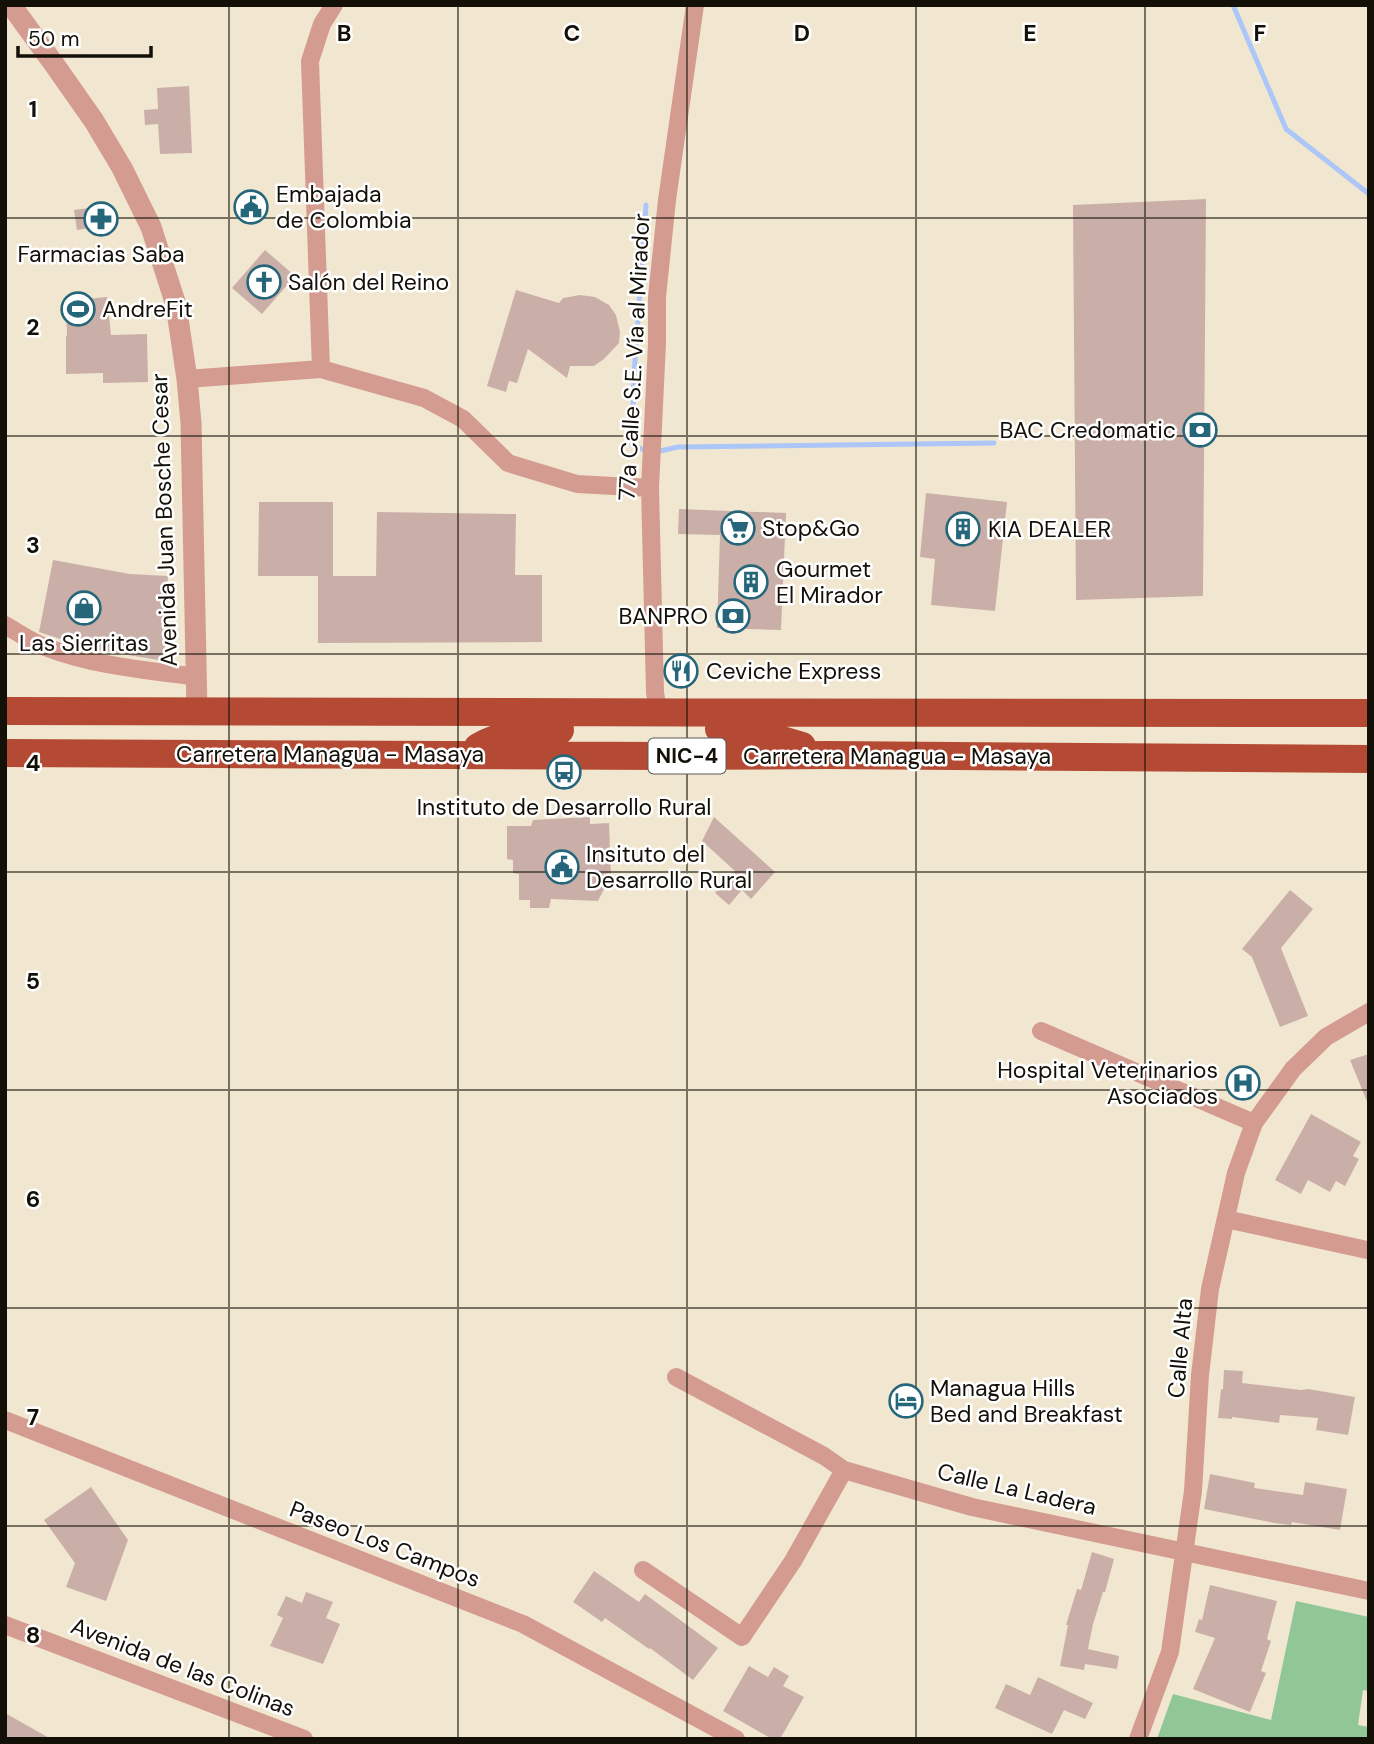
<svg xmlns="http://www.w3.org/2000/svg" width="1374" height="1744" font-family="'DM Sans',sans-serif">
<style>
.green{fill:#91c797}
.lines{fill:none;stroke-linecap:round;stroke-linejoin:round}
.stream{stroke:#acc6f8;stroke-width:5}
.building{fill:#caafa8}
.minor{stroke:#d49c90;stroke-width:18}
.tertiary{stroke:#d49c90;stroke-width:21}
.trunk{stroke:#b44a34;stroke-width:28}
.grid{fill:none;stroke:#131008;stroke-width:2;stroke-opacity:0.55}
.labels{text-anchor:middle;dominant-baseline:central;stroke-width:5;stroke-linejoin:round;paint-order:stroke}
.shield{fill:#fff;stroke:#5a5852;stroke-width:2}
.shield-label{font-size:21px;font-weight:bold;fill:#131008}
.poi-label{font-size:23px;fill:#131008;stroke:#fff;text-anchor:start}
.street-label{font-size:23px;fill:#131008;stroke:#fff}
.grid-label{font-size:23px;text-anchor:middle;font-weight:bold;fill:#131008;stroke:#fff;stroke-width:5;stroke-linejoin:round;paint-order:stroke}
</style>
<rect width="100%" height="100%" fill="#f1e7d0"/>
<path class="green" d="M1296,1601L1369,1617V1691L1363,1690L1358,1725L1369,1727V1739H1157L1173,1694L1271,1720Z"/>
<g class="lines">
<path class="stream" d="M1233,5L1286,129L1369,194
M646,205L634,375L632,445L651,453L678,447L994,443"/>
</g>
<path class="building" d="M189,86L192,153L160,154L158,124L145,125L144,110L158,109L157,88Z
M1206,199L1203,596L1076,600L1073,205Z
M105,206L108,225L77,230L74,210Z
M265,250L295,276L262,314L232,288Z
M516,290L559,303L563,298L580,295L595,297L609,305L616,315L620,332L619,343L604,359L594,366H570L567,378L528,349L517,383L509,381L506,392L487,386Z
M107,297L111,335L147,334L148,382L103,383V373L66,374V336H67L66,301Z
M926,493L1007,502L995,611L931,605L935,559L920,557Z
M259,502H333V576H376L377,512L516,514L515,575H542V642L318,643V576H258Z
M679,509L786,513L781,630L717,628L720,535L678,534Z
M53,560L130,574L168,576L164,661L87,648L39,632Z
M590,817V824L609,823L611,875L598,901L551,899L549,908H530V900H519V874L513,873V860L507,859V826H531L533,820Z
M714,817L775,872L751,899L742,890L729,905L715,893L735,871L702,841Z
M1290,890L1313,909L1281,948L1308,1016L1280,1027L1252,957L1242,949Z
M1369,1054V1103L1368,1104L1350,1060Z
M1311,1114L1361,1142L1353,1156L1359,1159L1345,1186L1336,1181L1330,1192L1308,1180L1301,1194L1275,1180Z
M1224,1370L1243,1371L1242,1383L1301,1390L1308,1389L1355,1397L1348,1435L1316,1430L1318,1418L1280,1415L1279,1423L1232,1417V1419L1218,1418L1221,1389H1223Z
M1210,1474L1255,1483L1254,1488L1303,1495L1305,1482L1347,1489L1340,1530L1292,1522L1291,1525L1274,1523L1204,1509Z
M91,1487L128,1540L106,1601L66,1587L75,1563L44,1520Z
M1092,1552L1114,1559L1105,1592H1103L1093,1624L1088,1649L1119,1656L1117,1669L1085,1664L1084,1670L1060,1666L1068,1625H1066L1077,1589L1081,1590Z
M594,1571L639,1602L645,1594L718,1648L693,1680L650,1648L649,1649L605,1618L602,1622L573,1602Z
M1210,1585L1277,1601L1267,1639L1271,1641L1261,1671L1266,1673L1250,1712L1193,1689L1215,1638L1195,1632L1199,1619L1202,1620Z
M306,1592L333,1602L326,1618L340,1624L323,1664L270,1646L283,1618L277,1615L286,1596L302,1603Z
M749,1666L768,1677L774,1667L789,1676L783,1686L804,1697L780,1739H772L723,1711Z
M1038,1677L1093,1703L1085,1719L1064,1710L1052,1734L995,1708L1006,1684L1030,1695Z
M5,1713L51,1739H5Z"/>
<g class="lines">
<path class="minor" d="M321,369L310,61L322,24L334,5
M187,379L321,369L424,398L463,419L508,463L577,484L650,488
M5,625C19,633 33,643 48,648C95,666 147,670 197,677
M658,713L655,692L650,488L657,343V297L667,200L695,5
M1041,1031L1254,1123
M1226,1219L1367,1250
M676,1377L824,1456L844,1470L972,1507L1369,1591
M5,1420L523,1624L736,1739
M643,1570L742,1637L793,1561L844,1470
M5,1625L304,1739
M1138,1739L1170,1652L1193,1491L1200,1375L1210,1289L1236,1173L1254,1123L1293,1069L1326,1037L1369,1012"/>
<path class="tertiary" d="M11,5L54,64L94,121L122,168L151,227L176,305L187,379L191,423L197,711"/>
<path class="trunk" d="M5,711C460,713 914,712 1369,713
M719,729L748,730L802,746
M478,747C502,733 532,730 560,730
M5,753L660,756L828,755L1369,759"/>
</g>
<path class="grid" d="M229,5V1739M458,5V1739M687,5V1739M916,5V1739M1145,5V1739M5,218H1369M5,436H1369M5,654H1369M5,872H1369M5,1090H1369M5,1308H1369M5,1526H1369"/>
<defs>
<symbol id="civic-ring" viewBox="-11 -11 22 22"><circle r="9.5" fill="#fff" stroke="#26667a" stroke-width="1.5"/><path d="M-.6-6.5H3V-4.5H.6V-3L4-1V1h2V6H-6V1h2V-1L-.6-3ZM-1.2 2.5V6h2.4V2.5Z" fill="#26667a"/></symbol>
<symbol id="pharmacy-ring" viewBox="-11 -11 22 22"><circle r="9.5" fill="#fff" stroke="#26667a" stroke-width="1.5"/><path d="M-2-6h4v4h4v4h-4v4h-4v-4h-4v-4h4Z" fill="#26667a"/></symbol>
<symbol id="church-ring" viewBox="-11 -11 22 22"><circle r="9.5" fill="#fff" stroke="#26667a" stroke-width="1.5"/><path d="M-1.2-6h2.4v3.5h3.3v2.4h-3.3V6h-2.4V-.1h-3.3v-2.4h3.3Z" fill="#26667a"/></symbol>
<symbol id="stadium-ring" viewBox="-11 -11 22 22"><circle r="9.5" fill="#fff" stroke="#26667a" stroke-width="1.5"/><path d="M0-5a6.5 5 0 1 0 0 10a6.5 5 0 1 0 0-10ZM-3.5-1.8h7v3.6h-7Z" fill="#26667a"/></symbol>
<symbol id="bank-ring" viewBox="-11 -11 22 22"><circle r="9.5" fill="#fff" stroke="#26667a" stroke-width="1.5"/><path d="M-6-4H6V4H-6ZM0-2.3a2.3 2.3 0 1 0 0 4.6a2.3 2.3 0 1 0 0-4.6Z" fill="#26667a"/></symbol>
<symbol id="supermarket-ring" viewBox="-11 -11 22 22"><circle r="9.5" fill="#fff" stroke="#26667a" stroke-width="1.5"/><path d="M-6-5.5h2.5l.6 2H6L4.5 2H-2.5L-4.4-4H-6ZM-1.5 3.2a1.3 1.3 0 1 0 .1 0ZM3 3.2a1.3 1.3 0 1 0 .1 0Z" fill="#26667a"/></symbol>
<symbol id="building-ring" viewBox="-11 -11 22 22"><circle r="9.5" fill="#fff" stroke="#26667a" stroke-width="1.5"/><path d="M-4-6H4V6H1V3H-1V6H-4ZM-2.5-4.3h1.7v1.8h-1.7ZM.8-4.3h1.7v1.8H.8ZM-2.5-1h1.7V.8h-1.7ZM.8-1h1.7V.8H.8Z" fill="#26667a"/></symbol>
<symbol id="shop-ring" viewBox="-11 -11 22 22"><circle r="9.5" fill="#fff" stroke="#26667a" stroke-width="1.5"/><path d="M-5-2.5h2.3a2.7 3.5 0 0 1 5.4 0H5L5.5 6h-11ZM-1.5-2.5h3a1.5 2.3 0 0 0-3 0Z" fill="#26667a"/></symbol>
<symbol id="restaurant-ring" viewBox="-11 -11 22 22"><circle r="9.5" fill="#fff" stroke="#26667a" stroke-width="1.5"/><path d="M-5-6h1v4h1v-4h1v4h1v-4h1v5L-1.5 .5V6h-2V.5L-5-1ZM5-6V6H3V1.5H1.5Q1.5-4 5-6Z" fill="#26667a"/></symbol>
<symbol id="bus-ring" viewBox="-11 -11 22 22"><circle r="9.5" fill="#fff" stroke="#26667a" stroke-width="1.5"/><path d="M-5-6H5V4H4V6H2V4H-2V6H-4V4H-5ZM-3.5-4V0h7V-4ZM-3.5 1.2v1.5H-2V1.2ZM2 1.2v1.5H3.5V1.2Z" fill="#26667a"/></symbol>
<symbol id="hospital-ring" viewBox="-11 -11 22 22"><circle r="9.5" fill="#fff" stroke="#26667a" stroke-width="1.5"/><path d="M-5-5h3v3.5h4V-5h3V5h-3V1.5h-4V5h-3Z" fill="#26667a"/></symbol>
<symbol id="hotel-ring" viewBox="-11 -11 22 22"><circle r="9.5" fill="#fff" stroke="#26667a" stroke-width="1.5"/><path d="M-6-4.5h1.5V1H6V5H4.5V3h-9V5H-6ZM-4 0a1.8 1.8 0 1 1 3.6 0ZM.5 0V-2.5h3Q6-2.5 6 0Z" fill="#26667a"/></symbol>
</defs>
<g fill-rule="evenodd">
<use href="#civic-ring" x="232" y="188" width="38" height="38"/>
<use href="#pharmacy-ring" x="82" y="200" width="38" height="38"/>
<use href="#church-ring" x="245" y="263" width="38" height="38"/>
<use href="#stadium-ring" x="59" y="290" width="38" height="38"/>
<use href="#bank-ring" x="1181" y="411" width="38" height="38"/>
<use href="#supermarket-ring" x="719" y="509" width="38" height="38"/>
<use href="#building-ring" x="944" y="510" width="38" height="38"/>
<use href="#building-ring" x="732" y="563" width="38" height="38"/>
<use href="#shop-ring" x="65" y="589" width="38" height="38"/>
<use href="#bank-ring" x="714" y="597" width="38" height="38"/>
<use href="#restaurant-ring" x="662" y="652" width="38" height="38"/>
<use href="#bus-ring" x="545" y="753" width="38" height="38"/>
<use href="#civic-ring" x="543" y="848" width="38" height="38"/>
<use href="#hospital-ring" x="1224" y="1064" width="38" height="38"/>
<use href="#hotel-ring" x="887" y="1382" width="38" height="38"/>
</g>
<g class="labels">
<rect class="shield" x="648.5" y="738.5" width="77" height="35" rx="5"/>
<g class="shield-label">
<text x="687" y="756">NIC-4</text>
</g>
<g class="poi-label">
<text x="276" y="194">Embajada<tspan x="276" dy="26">de Colombia</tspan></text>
<text x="101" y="254" text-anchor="middle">Farmacias Saba</text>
<text x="288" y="282">Salón del Reino</text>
<text x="102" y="309">AndreFit</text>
<text x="1176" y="430" text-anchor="end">BAC Credomatic</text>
<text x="762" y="528">Stop&amp;Go</text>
<text x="988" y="529">KIA DEALER</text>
<text x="776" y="569">Gourmet<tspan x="776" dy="26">El Mirador</tspan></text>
<text x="708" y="616" text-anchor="end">BANPRO</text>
<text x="84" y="643" text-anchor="middle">Las Sierritas</text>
<text x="706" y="671">Ceviche Express</text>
<text x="564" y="807" text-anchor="middle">Instituto de Desarrollo Rural</text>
<text x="586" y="854">Insituto del<tspan x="586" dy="26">Desarrollo Rural</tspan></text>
<text x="1218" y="1070" text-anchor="end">Hospital Veterinarios<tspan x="1218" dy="26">Asociados</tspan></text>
<text x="930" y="1388">Managua Hills<tspan x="930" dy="26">Bed and Breakfast</tspan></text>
</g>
<g class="street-label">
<text transform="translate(634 357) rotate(-87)">77a Calle S.E. Vía al Mirador</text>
<text transform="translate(164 520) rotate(-92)">Avenida Juan Bosche Cesar</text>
<text x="330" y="754">Carretera Managua - Masaya</text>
<text x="897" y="756">Carretera Managua - Masaya</text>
<text transform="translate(1180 1348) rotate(-85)">Calle Alta</text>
<text transform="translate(1017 1489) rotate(13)">Calle La Ladera</text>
<text transform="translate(385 1544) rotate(21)">Paseo Los Campos</text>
<text transform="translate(183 1667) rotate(21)">Avenida de las Colinas</text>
</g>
</g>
<g class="grid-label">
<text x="344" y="41">B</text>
<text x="572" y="41">C</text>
<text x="802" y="41">D</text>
<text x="1030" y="41">E</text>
<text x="1260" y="41">F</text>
<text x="33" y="117">1</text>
<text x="33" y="335">2</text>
<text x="33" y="553">3</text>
<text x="33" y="771">4</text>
<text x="33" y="989">5</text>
<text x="33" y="1207">6</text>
<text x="33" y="1425">7</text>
<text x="33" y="1643">8</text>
</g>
<rect width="1374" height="1744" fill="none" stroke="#131008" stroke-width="14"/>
<path d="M18 46v10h133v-10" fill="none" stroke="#131008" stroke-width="3.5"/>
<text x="28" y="46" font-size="21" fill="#131008" stroke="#ffffff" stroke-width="5" paint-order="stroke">50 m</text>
</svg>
